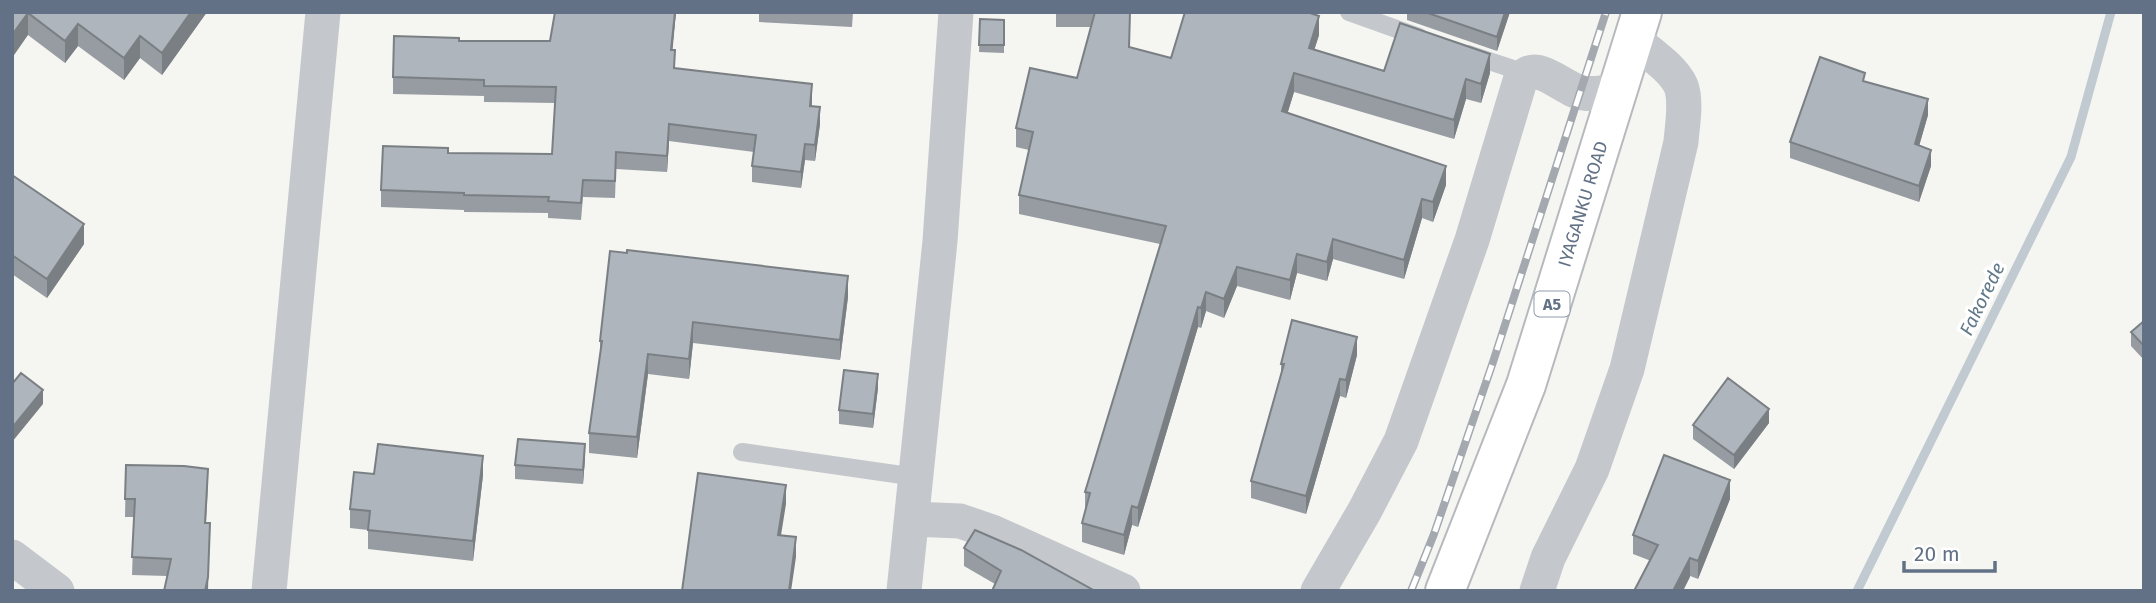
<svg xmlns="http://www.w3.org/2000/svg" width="2156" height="603" font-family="'Fira Sans',sans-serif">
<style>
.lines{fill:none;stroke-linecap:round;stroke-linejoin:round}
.stream{stroke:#c0cad0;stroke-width:9}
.highway-casing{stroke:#b6b9bd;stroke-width:42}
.lane{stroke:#c4c7cb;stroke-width:18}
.street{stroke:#c4c7cb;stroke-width:35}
.highway{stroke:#fff;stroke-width:38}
.rail-casing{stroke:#a4a9b0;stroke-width:8}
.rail{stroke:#fff;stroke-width:5;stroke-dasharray:16;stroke-linecap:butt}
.wall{fill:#969ca2}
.shaded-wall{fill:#7a7f84}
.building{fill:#afb5bc;stroke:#7a7f84;stroke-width:2}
.labels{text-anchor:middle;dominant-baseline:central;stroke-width:7;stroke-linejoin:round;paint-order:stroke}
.shield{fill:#fff;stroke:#919caa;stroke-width:2}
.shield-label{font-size:16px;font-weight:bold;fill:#627185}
.street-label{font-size:18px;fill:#627185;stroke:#fff}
.water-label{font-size:19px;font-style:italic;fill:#627a89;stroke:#fff}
</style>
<rect width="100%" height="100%" fill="#f5f5f1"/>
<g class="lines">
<path class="stream" d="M1857,591L2071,157L2111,12"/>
<defs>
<path id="highway" d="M1445,591L1526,385L1642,12"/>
</defs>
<use href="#highway" class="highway-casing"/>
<path class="lane" d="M1349,12L1419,37
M1468,54L1525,73
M742,452L916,477"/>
<path class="street" d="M912,519L960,521L992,532L1123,591
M12,557L57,591
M269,591L323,12
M904,591L940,241L956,12
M1318,591L1364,512L1401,441L1472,240L1520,81C1536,56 1563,91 1584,93C1594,95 1607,92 1617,91
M1537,591L1548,558L1592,469L1627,369L1681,142C1682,126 1687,102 1681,86C1673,68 1648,52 1633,39"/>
<use href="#highway" class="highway"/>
<defs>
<path id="rail" d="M1411,591L1434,534L1493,362L1606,12"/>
</defs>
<use href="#rail" class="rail-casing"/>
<use href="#rail" class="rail"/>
</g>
<path class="wall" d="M12,12H207L162,75L140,58L124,80L78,46L65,63L28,35Z
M555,12H676L672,50L675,68L812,101V106L820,124L815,161L805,160L801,188L752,182V166L754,152L669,141L667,172L616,169L615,198L583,197L581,220L548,218V213L464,212V210L381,207V190L448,153L552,154L555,103L484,102V96L393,94V77L459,41H550Z
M759,12H853L852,27L759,22Z
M1056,12H1130V47L1171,58L1319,35L1314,50L1384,71L1490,73L1481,103L1466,99L1454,139L1294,92L1288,112L1446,185L1433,222L1422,218L1404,279L1333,259L1327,281L1297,273L1290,300L1237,286L1224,318L1206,311L1201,328L1198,327L1138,527L1132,525L1124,555L1082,542V523L1085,511V492L1160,244L1019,214V195L1029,150L1016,147V128L1077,78L1091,27H1056Z
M1407,12H1510L1497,51L1407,20Z
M980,19L1004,20V53L979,52Z
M1865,82L1928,115L1919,146L1931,166L1919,202L1790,158V142Z
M12,175L84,244L47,298L12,274Z
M610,251L848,297L840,360L693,343L689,379L648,374L637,458L589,453V433L600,354V341Z
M2144,321V360L2131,346V332Z
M1357,355L1346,398L1340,396L1306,514L1251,498V481L1281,375V364Z
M878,388L873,428L839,424V410Z
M1769,423L1734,469L1693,439V425Z
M585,458L583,484L515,479V465Z
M126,465L208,486L206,523L210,540L167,576L132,575L134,517H125Z
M374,474L483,475L473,561L368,549V530L350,528V509Z
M1730,499L1698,579L1633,554V535Z
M964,548L1095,591L995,584L964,566Z"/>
<path class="shaded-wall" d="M191,12H207L162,75V53Z
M675,12H676L671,67V50Z
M1505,12H1510L1497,51V37Z
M28,13V35L12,58V35Z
M1319,16V35L1309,67V48Z
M78,24V46L65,63V41Z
M140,36V58L124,80V58Z
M1490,54V73L1481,103V84Z
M1294,73V92L1282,130V111Z
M1466,79V99L1454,139V120Z
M812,84V101L810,122V106Z
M1928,99V115L1915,160V144Z
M820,107V124L815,161V145Z
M669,124V141L667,172V156Z
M805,144V160L801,188V172Z
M1931,150V166L1919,202V186Z
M1446,166V185L1433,222V202Z
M1422,199V218L1404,279V260Z
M84,224V244L47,298V279Z
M1333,239V259L1327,281V262Z
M1297,254V273L1290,300V280Z
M1237,267V286L1224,318V299Z
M848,276V297L840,360V340Z
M1206,292V311L1201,328V308Z
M1198,307V327L1138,527V508Z
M693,322V343L689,379V359Z
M1357,337V355L1346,398V380Z
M648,354V374L637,458V437Z
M878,374V388L873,428V414Z
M1340,379V396L1306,514V496Z
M43,390V404L12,442V428Z
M1769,409V423L1734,469V455Z
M585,444V458L583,484V470Z
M483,456V475L473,561V541Z
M1730,480V499L1698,579V561Z
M786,485V504L778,554V535Z
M1132,506V525L1124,555V535Z
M210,523L208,591H205Z
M796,537V557L791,591H789Z
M1690,558V577L1683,591H1673Z"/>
<path class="building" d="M12,12H191L162,53L140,36L124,58L78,24L65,41L28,13L12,35Z
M555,12H675L671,50H675L674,68L812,84L810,106L820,107L815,145L805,144L801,172L752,166L756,135L669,124L667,156L616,152L615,181L583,180L581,203L548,201L549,197L464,195V193L381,190L383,146L448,148V153L552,154L556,87L484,86V80L393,77L394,36L459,38V41H550Z
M1095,12H1130L1129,47L1171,58L1185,12H1307L1319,16L1309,48L1384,71L1400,23L1490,54L1481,84L1466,79L1454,120L1294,73L1282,111L1446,166L1433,202L1422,199L1404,260L1333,239L1327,262L1297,254L1290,280L1237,267L1224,299L1206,292L1201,308L1198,307L1138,508L1132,506L1124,535L1082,523L1090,493L1085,492L1166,226L1019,195L1033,132L1016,128L1030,68L1077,78Z
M1425,12H1505L1497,37Z
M980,19L1004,20V45H979Z
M1820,57L1865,73L1863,81L1928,99L1915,144L1931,150L1919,186L1790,142Z
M12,175L84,224L47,279L12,255Z
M627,250L848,276L840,340L693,322L689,359L648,354L637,437L589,433L602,341H600L610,251L627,253Z
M1292,320L1357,337L1346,380L1340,379L1306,496L1251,481L1284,364H1281Z
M2144,321V346L2131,332Z
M844,370L878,374L873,414L839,410Z
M21,373L43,390L12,428V384Z
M1728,378L1769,409L1734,455L1693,425Z
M518,439L585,444L583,470L515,465Z
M378,444L483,456L473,541L368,530L370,511L350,509L354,472L374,474Z
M1664,455L1730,480L1698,561L1690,558L1673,591H1634L1658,545L1633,535Z
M126,465L184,466L208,469L205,523H210L208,577L205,591H164L171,559L132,557L135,499H125Z
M698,473L786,485L778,535L796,537L789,591H682Z
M975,530L1021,550L1095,591H992L1001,571L964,548Z"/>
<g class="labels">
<rect class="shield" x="1534.5" y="291.5" width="35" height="25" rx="5"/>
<g class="shield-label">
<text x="1552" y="304">A5</text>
</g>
<g class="street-label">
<text transform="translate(1583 204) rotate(-73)">IYAGANKU ROAD</text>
</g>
<g class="water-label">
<text transform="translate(1982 299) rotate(-64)">Fakorede</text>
</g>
</g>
<rect width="2156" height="603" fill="none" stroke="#627185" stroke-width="28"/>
<path d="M1904 561v10h91v-10" fill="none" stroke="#627185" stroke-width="3.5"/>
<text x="1914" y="561" font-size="21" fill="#627185" stroke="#ffffff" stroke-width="5" paint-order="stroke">20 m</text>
</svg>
